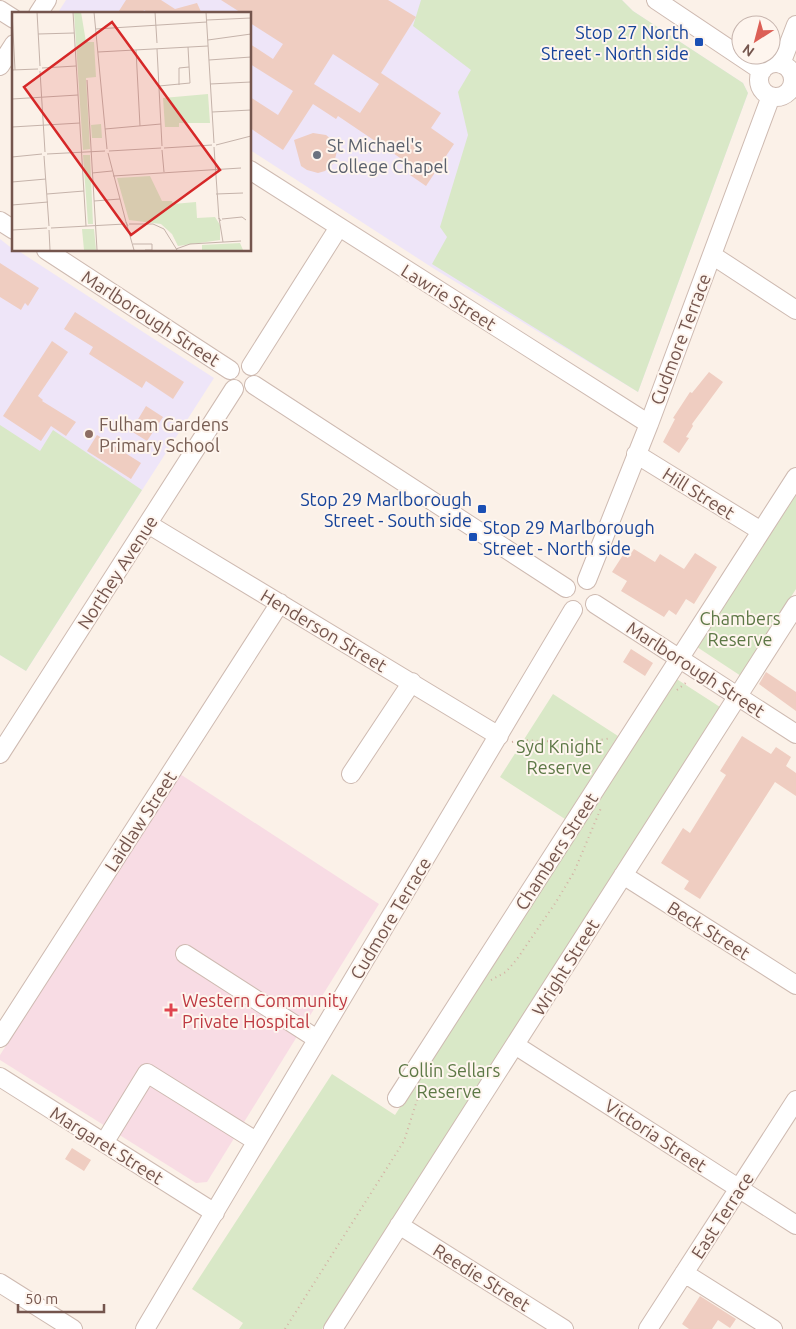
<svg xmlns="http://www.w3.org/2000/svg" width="796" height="1329" font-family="Ubuntu,sans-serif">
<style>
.education{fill:#eee5f8}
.medical{fill:#f8dce4}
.green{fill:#d9e8c7}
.building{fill:#efcdc1;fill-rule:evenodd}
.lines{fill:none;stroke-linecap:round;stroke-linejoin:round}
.minor-casing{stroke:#cebab1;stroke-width:20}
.path{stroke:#d4b0a4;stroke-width:2;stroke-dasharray:1 4;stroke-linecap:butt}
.minor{stroke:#fff;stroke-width:18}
.transit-dot{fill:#1a4fb4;stroke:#fef5ee;stroke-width:2}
.worship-dot{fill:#6b7280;stroke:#fef5ee;stroke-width:2}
.education-dot{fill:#8d6e63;stroke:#fef5ee;stroke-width:2}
.health-dot{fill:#e0444e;stroke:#fef5ee;stroke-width:2}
.labels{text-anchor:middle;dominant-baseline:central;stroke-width:4;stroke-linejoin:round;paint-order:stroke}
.transit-label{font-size:18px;fill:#164399;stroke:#fef5ee;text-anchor:end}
.worship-label{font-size:18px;fill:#5b616d;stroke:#fef5ee;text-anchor:start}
.street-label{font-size:18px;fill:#74554d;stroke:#fef5ee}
.education-label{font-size:18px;fill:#785e54;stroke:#fef5ee;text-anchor:start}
.park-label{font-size:18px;fill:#5d7846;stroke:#fef5ee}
.health-label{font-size:18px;fill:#be3a42;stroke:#fef5ee;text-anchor:start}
.inset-road{fill:none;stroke:#c5b3aa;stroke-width:1}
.view{fill:#d62828;fill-opacity:0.15;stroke:#d62828;stroke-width:2.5}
.inset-edge{fill:none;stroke:#74554d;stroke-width:2.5}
</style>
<rect width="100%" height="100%" fill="#fbf1e8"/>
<path class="education" d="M66,0H622L633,11L743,83L748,93L638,392L436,270L250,150V14H57Z
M0,239L14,250H17L214,378L26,671L0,655Z"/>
<path class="medical" d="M180,774L379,904L207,1182L196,1183L0,1060V1055Z"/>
<path class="green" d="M421,0H622L633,11L743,83L748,93L638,392L432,264L447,237L440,227L468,135L458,92L471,70L413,26Z
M0,425L40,451L53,430L142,490L26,671L0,655Z
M796,495V589L741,676L697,647Z
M675,678L720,707L322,1329H239L243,1323L192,1289L332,1074L395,1115Z
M553,694L618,736L565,819L500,777Z"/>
<path class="building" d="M126,0H161L175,9L197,3L202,14H150L144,10L142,14H117Z
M221,0H388L416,17L381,73L441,113L431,128L454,144L426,186L410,175L415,168L338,116L336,119L313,104L283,150L250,128V97L278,115L293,91L250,64V44L273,59L283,44L250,23V14H243ZM333,54L379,84L360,113L314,84Z
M313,133L326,135L332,140L337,151L334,163L325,171L318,173L307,170L301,166L294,140Z
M0,263L39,288L28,306L25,303L21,310L0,297Z
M75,312L184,382L173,399L146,381L142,388L89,354L93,347L64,329Z
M52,341L68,352L38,396L43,400L42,401L76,422L66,436L51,426L41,441L3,416Z
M709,372L723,382L692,424L693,426L686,437L689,438L679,453L663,442L675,419L673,418L690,392L692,393Z
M146,406L163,417L147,441L131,431Z
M97,435L141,463L131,479L87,451Z
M634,549L655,562L660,554L684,569L695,553L717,567L694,604L686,599L676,615L669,610L664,617L621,591L627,581L612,572L623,555L628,558Z
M631,649L653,663L645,676L623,662Z
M766,672L796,692V711L759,684Z
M742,736L771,754L776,747L791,757L786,766L796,773V796L775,782L700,899L684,889L689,881L661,863L683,828L690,833L726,775L720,771Z
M72,1148L91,1160L84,1171L65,1159Z
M700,1296L736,1319L730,1328L718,1320L712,1329H689L682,1324Z"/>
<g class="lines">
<defs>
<path id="minor" d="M656,0L762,71
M0,10L14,19
M38,14L47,0
M759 80a17 17 0 1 1 34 0a17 17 0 1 1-34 0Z
M781,64L796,25
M0,66L14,44
M250,170L649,424
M0,221L14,230
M46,250L230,370
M712,255L796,310
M251,366L339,227
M254,385L566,588
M636,454L761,531
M148,524L499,736
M587,580L649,424L771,96
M595,604L796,734
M0,754L234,389
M351,774L412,682
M623,875L796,985
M185,954L317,1039
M0,1038L280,603
M515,1045L796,1225
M0,1077L215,1213
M397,1098L796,477
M104,1143L147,1073L256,1141
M399,1225L564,1329
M684,1273L773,1329
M0,1283L73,1329
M145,1329L573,610
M333,1329L796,605
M648,1329L796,1100"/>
</defs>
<use href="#minor" class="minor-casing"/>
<path class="path" d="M677,690L687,682
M512,742C524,739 531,741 543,741C567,742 588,743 611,738
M491,980L506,972L517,959L556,902L574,872L601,808
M285,1329L404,1141L421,1088"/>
<use href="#minor" class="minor"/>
</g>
<g class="transit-dot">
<rect x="694" y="37" width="10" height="10" rx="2.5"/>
<rect x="477" y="504" width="10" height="10" rx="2.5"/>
<rect x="468" y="532" width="10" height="10" rx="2.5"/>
</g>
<circle class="worship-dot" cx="317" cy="155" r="5"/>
<circle class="education-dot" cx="89" cy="434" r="5"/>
<path class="health-dot" d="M168.5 1002.5h5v5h5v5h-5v5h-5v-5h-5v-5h5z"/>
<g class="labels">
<g class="transit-label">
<text x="689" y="32">Stop 27 North<tspan x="689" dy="21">Street - North side</tspan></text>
<text x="472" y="499">Stop 29 Marlborough<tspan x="472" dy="21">Street - South side</tspan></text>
<text x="483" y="527" text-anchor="start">Stop 29 Marlborough<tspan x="483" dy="21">Street - North side</tspan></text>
</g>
<g class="worship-label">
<text x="327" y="145">St Michael's<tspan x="327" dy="21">College Chapel</tspan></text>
</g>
<g class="street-label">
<text transform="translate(449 297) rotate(32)">Lawrie Street</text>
<text transform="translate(151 318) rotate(33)">Marlborough Street</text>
<text transform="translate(680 339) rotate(-69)">Cudmore Terrace</text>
<text transform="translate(699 493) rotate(32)">Hill Street</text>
<text transform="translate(117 572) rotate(-57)">Northey Avenue</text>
<text transform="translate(324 630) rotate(31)">Henderson Street</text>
<text transform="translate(696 669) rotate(33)">Marlborough Street</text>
<text transform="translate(140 821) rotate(-57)">Laidlaw Street</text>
<text transform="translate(556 851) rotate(-57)">Chambers Street</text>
<text transform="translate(390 918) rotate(-59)">Cudmore Terrace</text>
<text transform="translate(709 930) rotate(32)">Beck Street</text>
<text transform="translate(565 967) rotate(-58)">Wright Street</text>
<text transform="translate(656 1135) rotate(33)">Victoria Street</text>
<text transform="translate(107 1145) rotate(32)">Margaret Street</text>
<text transform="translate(722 1215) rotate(-57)">East Terrace</text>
<text transform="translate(482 1277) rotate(32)">Reedie Street</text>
</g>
<g class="education-label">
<text x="99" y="424">Fulham Gardens<tspan x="99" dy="21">Primary School</tspan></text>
</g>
<g class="park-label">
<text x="740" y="618">Chambers<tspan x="740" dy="21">Reserve</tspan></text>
<text x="559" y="746">Syd Knight<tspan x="559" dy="21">Reserve</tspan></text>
<text x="449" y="1070">Collin Sellars<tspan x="449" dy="21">Reserve</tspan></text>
</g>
<g class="health-label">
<text x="182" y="1000">Western Community<tspan x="182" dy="21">Private Hospital</tspan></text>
</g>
</g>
<g transform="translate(12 12)">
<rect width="239" height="239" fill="#fbf1e8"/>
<path d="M62,0H69L74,30H82L84,65L74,66L78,137L71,138ZM196,82L198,111H167V115H153L151,86ZM89,112L90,126H80L79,113ZM71,143H78L81,212H76ZM138,164L150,189H160L161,192L184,190L185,206L203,205L208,213V228L166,234L160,222L149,212L117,208L105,166ZM70,217H82L84,238H72ZM228,231L231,238H190V233Z" fill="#d9e8c7"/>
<path class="inset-road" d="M0,0L3,58M25,0L28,54M61,0L74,214M82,0L95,137M143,0L145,31M194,0L202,131M195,8L239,6M84,17L195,10M26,22L62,21M196,28L239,22M145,37L150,134M124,38L128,114M86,40L196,34M197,48L239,45M30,56L64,54M0,58L26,57M28,59L33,140M75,68L85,238M198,72L239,70M167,73V56L177,55M147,74L178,71L176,35M0,87L66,83M200,100L239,98M0,115L68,111M93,117L149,112M204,133L239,124M202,135L207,207M152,136L200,133M150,138L152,160M97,139L149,136M96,141L114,210M35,142L93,139M32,144L37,214M0,145L30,142M80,161L100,159M101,164L229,156M0,170L34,167M35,182L72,179M204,182L231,181M82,189L108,187M0,193L36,190M210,207L230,205L234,208M209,209L207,206L211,230M117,212H141L152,217L165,238M116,214L114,210L122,238M39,216L113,212M0,218L35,216M37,218L38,238M121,232H140V238H133M164,237L178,232L229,229"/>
<path class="view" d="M100,10L208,158L119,223L12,75Z"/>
<rect width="239" height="239" class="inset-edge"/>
</g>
<g transform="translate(756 40) rotate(216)"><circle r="24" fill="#fef5ee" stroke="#c7b5ae"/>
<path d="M0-4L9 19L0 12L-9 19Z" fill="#dc5f56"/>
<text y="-8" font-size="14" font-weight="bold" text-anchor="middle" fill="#74554d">N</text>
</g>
<path d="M18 1304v8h86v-8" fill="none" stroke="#74554d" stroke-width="2.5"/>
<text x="25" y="1304" font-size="15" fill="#74554d" stroke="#fef5ee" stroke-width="4" paint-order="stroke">50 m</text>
</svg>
